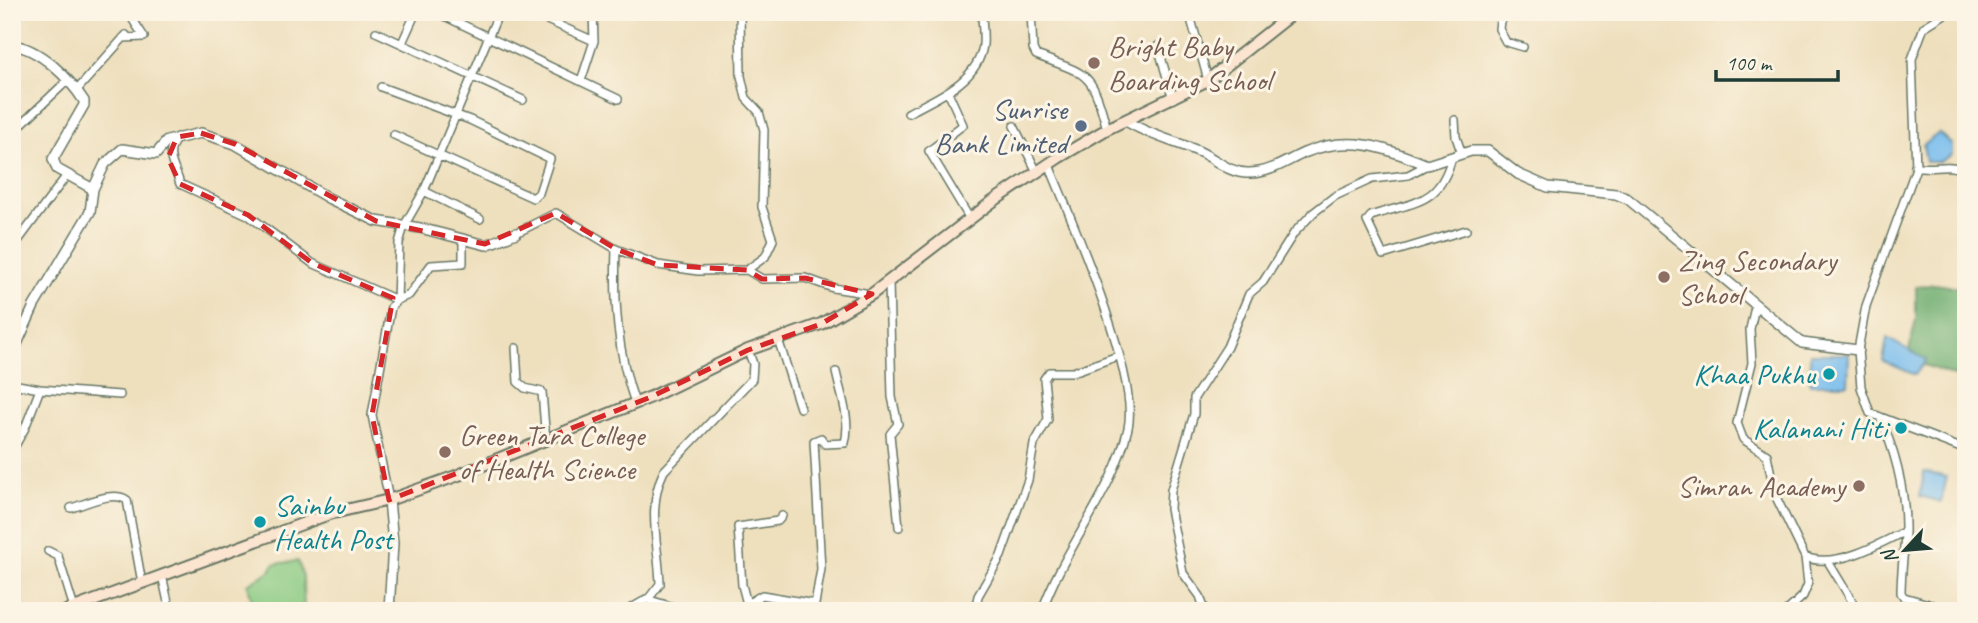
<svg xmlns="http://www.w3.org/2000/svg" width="1978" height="623" font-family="Caveat,sans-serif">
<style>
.green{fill:#89c981;stroke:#54835a;stroke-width:2}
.forest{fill:#6ead6f;stroke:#467552;stroke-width:2}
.water{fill:#77bcee;stroke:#4b7c91;stroke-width:2}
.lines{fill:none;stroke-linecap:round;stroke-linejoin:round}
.stream{stroke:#77bcee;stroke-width:2.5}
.minor-casing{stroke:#677664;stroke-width:10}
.tertiary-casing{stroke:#677664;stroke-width:12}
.secondary-casing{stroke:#677664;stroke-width:14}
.minor{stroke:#fff;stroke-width:7}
.tertiary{stroke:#fff;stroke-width:9}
.secondary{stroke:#fce5d0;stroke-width:10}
.marked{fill:none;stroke:#d62828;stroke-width:5;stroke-dasharray:14 9;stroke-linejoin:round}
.education-dot{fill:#8d6e63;stroke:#fcf5e5;stroke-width:2.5}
.service-dot{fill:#5c6f8a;stroke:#fcf5e5;stroke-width:2.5}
.culture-dot{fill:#0f9aa8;stroke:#fcf5e5;stroke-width:2.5}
.labels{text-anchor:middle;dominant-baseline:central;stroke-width:6;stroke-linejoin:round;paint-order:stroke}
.education-label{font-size:30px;fill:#785e54;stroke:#fcf5e5;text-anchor:start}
.service-label{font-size:30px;fill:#4e5e75;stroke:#fcf5e5;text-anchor:end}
.culture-label{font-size:30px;fill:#0d838f;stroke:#fcf5e5;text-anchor:end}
</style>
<rect width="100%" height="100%" fill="#fcf5e5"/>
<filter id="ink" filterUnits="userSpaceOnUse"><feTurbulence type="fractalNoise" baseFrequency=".0143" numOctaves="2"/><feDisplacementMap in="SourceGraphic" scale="14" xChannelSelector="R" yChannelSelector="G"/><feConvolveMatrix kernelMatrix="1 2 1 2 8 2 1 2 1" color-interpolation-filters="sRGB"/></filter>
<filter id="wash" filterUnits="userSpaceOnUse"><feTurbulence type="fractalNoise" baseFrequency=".00686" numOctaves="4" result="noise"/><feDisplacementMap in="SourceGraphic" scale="28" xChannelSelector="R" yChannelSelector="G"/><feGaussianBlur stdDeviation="1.57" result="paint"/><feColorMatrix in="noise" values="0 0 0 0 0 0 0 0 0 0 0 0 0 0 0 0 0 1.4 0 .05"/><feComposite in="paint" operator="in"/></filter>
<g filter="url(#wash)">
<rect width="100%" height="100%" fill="#eedfbd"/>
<path class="green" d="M298,561L303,577L304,611H254L248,584L270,571L274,564Z"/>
<path class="forest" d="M1966,281V380L1907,359L1916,319V287L1935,284L1962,288Z"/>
<path class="water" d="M1939,133L1952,145V155L1939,162H1926L1923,145Z
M1887,338L1926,360L1915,375L1883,361Z
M1810,354H1849L1848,384H1810Z
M1924,472L1947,477L1941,502L1920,496Z"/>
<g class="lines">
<path class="stream" d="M1596,611H1597
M1651,611L1658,606"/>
</g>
</g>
<g filter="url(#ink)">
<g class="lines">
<defs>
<path id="minor" d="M436,12L618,99
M529,12L594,41
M740,12L741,76L746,98L759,112L764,130L762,207L773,240L765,257L747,270
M1031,12L1033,49L1036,55C1090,76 1091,70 1107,129
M1189,12L1208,80
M1510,12L1500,21L1499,29L1506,42L1523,47
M1948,12L1924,27L1912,59L1916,168L1866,306L1858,350L1861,387L1870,413L1966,450
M376,32L523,100
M123,38L144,37L128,12
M402,43L416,12
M1158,46L1173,99
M581,81L594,41L593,12
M381,87L470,120L550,159L539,193L533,198L394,135
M77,90L126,35
M948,92L963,125L929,151L970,219
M908,113C936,98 978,82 983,45C984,35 982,23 982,12
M1455,120L1456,137L1462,154
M1014,126L1037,172
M12,133L68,80
M177,137C164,156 174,164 180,184L248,215L312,263L397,300L399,243L404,226L424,191L499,12
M1452,157C1439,206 1414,201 1371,216L1367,221L1383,255L1466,230
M1915,166C1932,171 1949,162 1966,171
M424,191L480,219
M516,233L556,213L616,249L658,265L698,271L747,270L762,279L805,278L833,288L871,294
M12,249L67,175
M616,249C614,302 617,352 635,403
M889,283L892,397L898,424L890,434L899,527
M1755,307L1750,329L1752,363L1737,423L1743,439L1767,455L1775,495L1805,557L1808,584L1803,596L1787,611
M778,339L800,408
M516,348L518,382L525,388L542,392L546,441
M12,384L40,389L25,428L12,451
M40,389L120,395
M1880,417C1896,454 1906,492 1905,533C1904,553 1901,573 1901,593L1904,597L1939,607L1966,610
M389,500L372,415L391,307L397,300L409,295L431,265L463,263V240
M71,508C86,504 113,490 127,500L142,583
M48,551L58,556L74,608
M1805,557C1835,569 1878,545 1905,531
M1829,563L1858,611
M162,575L170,611
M646,599L687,611
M747,604L742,585L738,527L778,521L782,516
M626,611L649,598L660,584C659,546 646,507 664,471L752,379L753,364L748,350
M747,611V604L762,595L815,604L821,569L814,441L821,438L825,444L845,443C851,419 841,396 836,372
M975,611L978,596L1001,556L1028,480L1034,444L1048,419L1044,379L1049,372H1073L1118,356
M1042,611C1064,547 1113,494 1128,428C1140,377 1071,218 1049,165
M1205,611L1200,596L1183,573L1170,509L1171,490L1194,414V398L1227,347L1249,294L1263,282L1294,233L1313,213L1335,196L1372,179L1408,175L1427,165"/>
<path id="tertiary" d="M12,45C40,48 70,79 84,101V105L53,159L57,169L93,189
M1126,121C1150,136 1175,141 1200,152C1216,159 1230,174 1249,173C1270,173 1286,161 1304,153C1348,134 1385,147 1427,165L1471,151H1488L1518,174L1548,187L1616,194L1628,199L1802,343L1858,350
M12,355L34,306L90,212L93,189L105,164L122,149L156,154L167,141L201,133L235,144L330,199L376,221L420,228L486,245L516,233
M389,500L393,543L389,611"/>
<path id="secondary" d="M66,611L329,514L389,500L456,476L651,397L748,350L821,324L872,294L992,202L1058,158L1107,129L1208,80L1294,12"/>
</defs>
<use href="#minor" class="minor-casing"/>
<use href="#tertiary" class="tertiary-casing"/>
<use href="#secondary" class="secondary-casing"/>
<use href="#minor" class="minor"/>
<use href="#tertiary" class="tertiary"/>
<use href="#secondary" class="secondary"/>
</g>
</g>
<path class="marked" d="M201,133L235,144L376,221L485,244L556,213L616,249L658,265L747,270L762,279L805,278L872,294L821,324L748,350L651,397L389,500L372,415L393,298L312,263L248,215L180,184L168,158L177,137Z"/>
<g class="education-dot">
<circle cx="1094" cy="63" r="7"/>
<circle cx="1664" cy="277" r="7"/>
<circle cx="445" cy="452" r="7"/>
<circle cx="1859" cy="486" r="7"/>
</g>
<circle class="service-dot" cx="1081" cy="126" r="7"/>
<g class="culture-dot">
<circle cx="1829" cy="374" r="7"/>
<circle cx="1901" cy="428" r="7"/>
<circle cx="260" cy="522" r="7"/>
</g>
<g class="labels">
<g class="education-label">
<text x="1108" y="46">Bright Baby<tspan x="1108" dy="34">Boarding School</tspan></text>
<text x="1678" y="260">Zing Secondary<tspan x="1678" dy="34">School</tspan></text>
<text x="459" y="435">Green Tara College<tspan x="459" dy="34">of Health Science</tspan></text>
<text x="1845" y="486" text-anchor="end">Simran Academy</text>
</g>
<g class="service-label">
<text x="1067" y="109">Sunrise<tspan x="1067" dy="34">Bank Limited</tspan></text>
</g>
<g class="culture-label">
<text x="1815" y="374">Khaa Pukhu</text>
<text x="1887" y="428">Kalanani Hiti</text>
<text x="274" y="505" text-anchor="start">Sainbu<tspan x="274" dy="34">Health Post</tspan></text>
</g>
</g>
<rect width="1978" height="623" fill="none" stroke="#fcf5e5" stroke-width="42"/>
<g transform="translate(1905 550) rotate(244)" stroke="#fcf5e5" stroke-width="5" paint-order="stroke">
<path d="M0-5L12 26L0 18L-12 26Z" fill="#1f3d34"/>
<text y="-10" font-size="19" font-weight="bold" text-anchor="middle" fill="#1f3d34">N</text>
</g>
<path d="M1716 70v10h122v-10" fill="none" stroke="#1f3d34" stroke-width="3.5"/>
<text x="1726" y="70" font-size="21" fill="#1f3d34" stroke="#fcf5e5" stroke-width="5" paint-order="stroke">100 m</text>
</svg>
